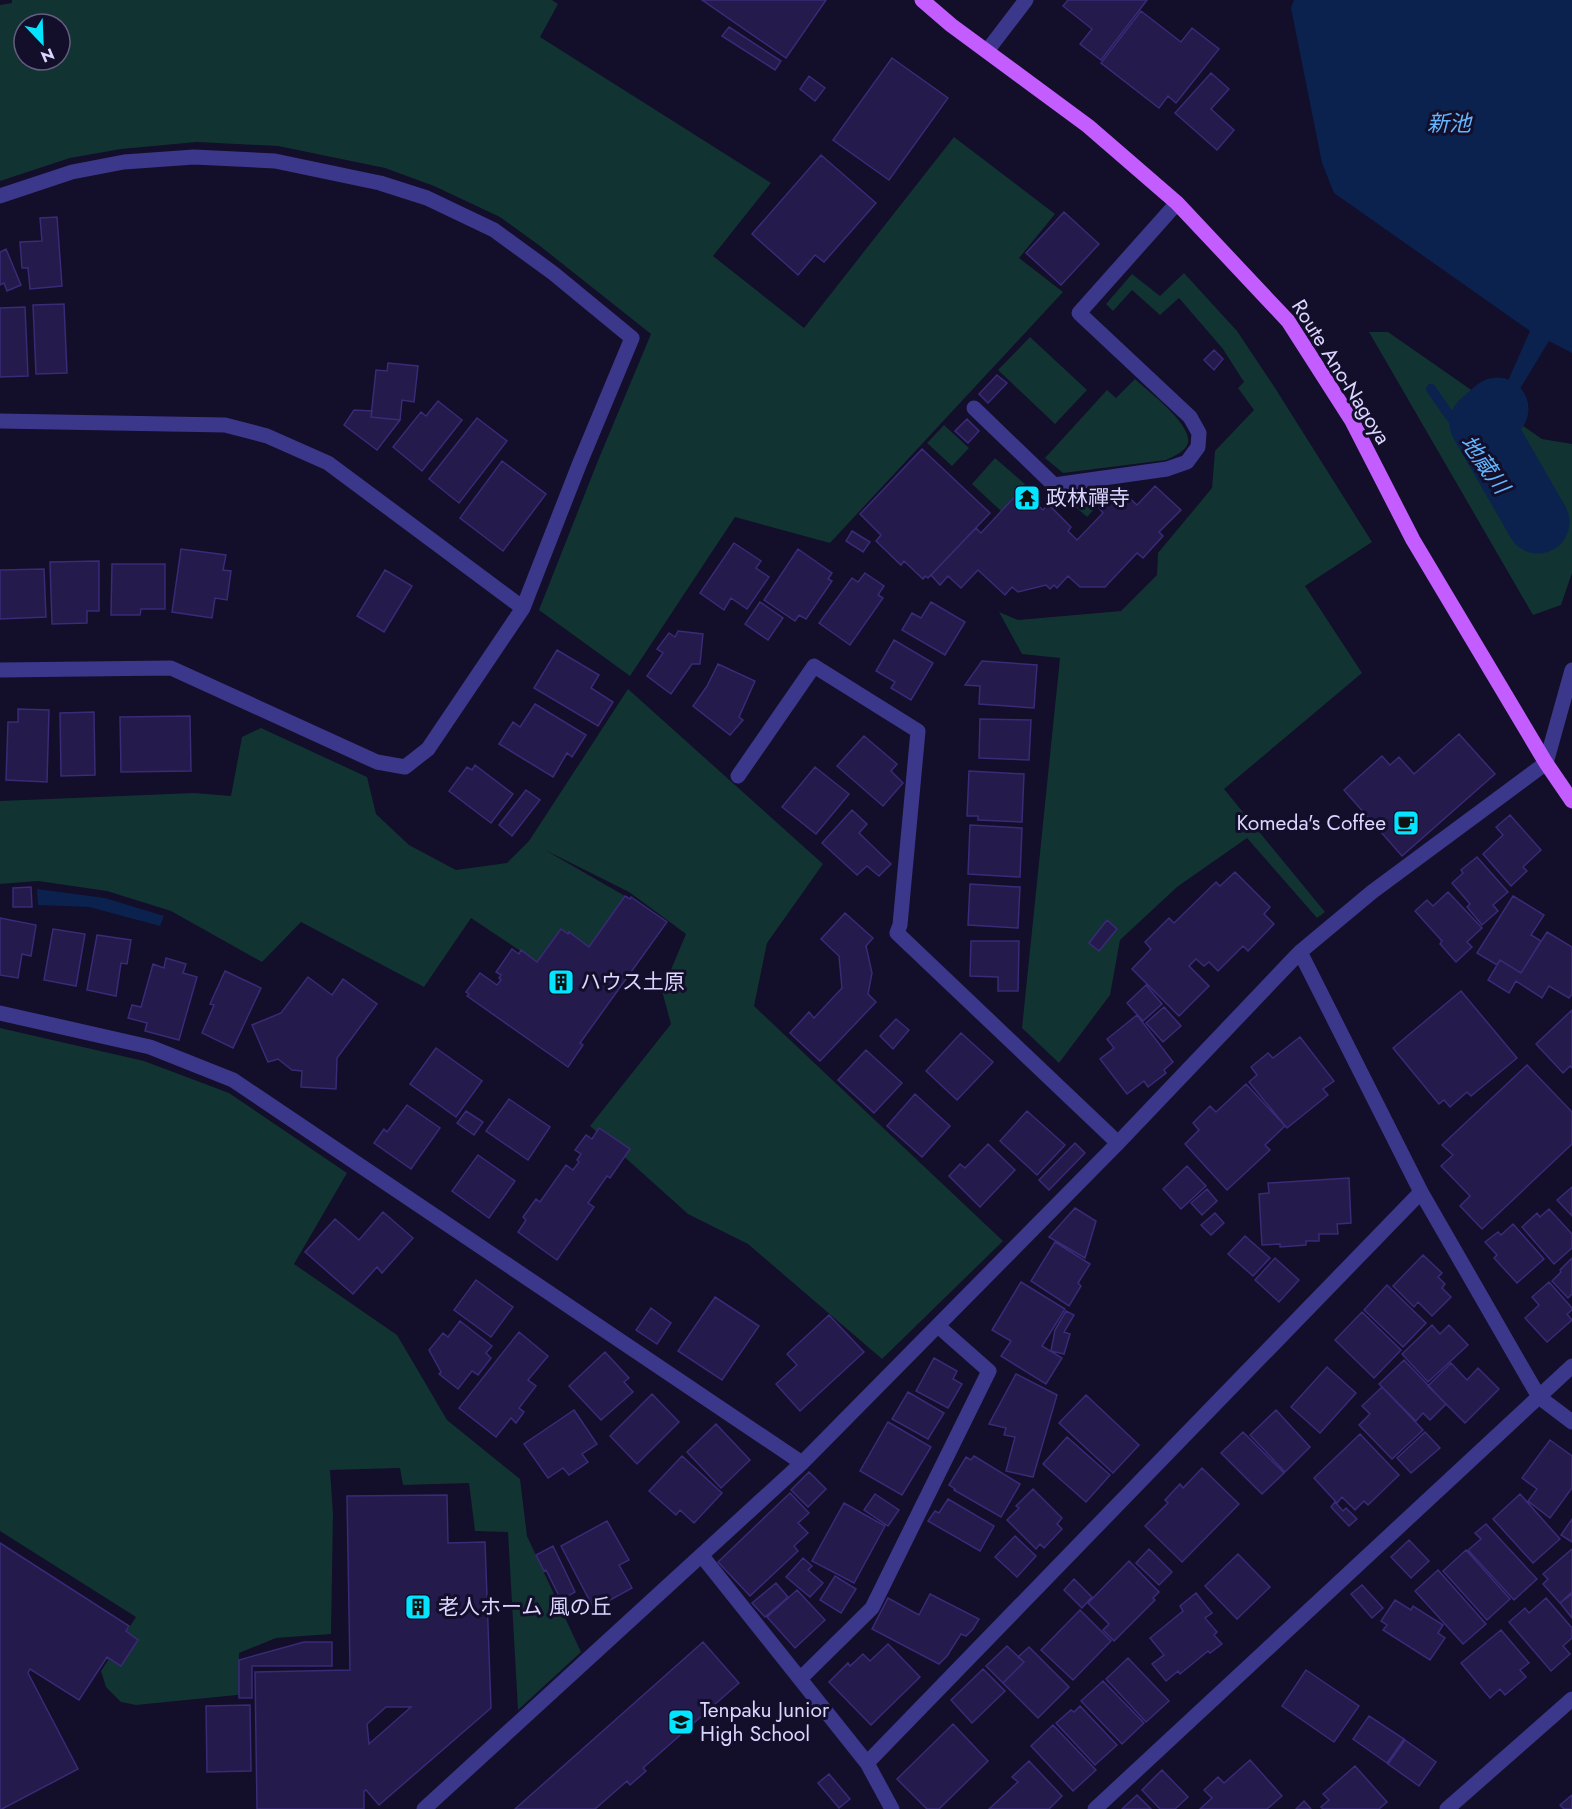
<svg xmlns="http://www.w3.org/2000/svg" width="1572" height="1809" font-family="Jost,'Noto Sans JP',sans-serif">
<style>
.green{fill:#113332;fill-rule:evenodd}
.water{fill:#0a224d}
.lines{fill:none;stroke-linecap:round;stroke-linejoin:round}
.stream{stroke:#0a224d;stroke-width:10}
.river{stroke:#0a224d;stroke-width:63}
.building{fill:#241a4b;stroke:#3a2a78;stroke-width:1.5;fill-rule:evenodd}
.minor{stroke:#3b378a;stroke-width:15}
.major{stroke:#c35dff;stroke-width:15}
.labels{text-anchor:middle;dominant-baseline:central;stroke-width:6;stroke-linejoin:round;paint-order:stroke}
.street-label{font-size:21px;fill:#dbd6ff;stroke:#130e29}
.poi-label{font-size:21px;fill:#dbd6ff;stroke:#130e29;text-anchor:start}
.water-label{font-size:22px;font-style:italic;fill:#64b7ff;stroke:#130e29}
</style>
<rect width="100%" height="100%" fill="#130e29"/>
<path class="green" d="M12,0H552L558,4L540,37L771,183L713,256L804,328L954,137L1055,214L1019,258L1063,292L830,543L735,517L630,676L539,610L597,463L651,334L540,246L500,217L434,186L385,168L278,146L197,142L121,149L70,158L0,181V5L12,3ZM24,24H60V60H24Z
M1184,273L1237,331L1275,388L1372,542L1305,586L1362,673L1224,789L1325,912L1317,918L1247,838L1177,887L1120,940L1110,995L1059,1063L1022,1028L1060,658L1022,654L999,612L1018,620L1121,611L1157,575L1158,553L1212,488L1215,451L1254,410L1238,388L1244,382L1223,349L1179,298L1160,315L1132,290L1113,311L1106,304L1132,274L1160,296Z
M1369,332H1388L1542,439L1572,444V573L1561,605L1533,615Z
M1030,337L1087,390L1055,424L998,370Z
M1135,379C1149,392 1192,424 1188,443C1185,452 1174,456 1166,460L1063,473L1045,458L1107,390L1116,398Z
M944,425L969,448L952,466L927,443Z
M995,458L1025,484L1001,511L972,484Z
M1114,487L1087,517L1061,494Z
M628,689L823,864L767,943L754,1006L1003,1241L882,1359L748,1244L688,1214L590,1126L671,1024L662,991L686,934L629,892L545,850L625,896L589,947L569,932L568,934L561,929L537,962L471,918L424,987L301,922L262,962L171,911L107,891L38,881L0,884V801L194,793L231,796L242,737L261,728L367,777L376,814L409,845L456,870L507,863L529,841Z
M0,1028L144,1061L229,1093L347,1173L294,1264L397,1335L447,1420L520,1479L527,1536L581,1652L518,1710L508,1532L475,1531L469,1483L403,1485L400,1468L330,1470L333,1514L331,1634L276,1638L239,1653V1670L247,1694L136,1705L121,1702L106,1687L101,1671L136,1617L0,1531Z"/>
<path class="water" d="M1294,0H1572V353L1549,341L1518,392L1506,385L1530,331L1334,193L1322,163L1291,8Z
M37,889L105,898L164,916L160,926L89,907L38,905Z"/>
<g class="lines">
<path class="stream" d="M1431,389L1447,412L1481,457"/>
<path class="river" d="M1497,409L1481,423L1538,522"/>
</g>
<path class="building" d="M702,0H826L786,58Z
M1068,0H1147L1101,60L1080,44L1092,29L1063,6Z
M1141,11L1181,42L1192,28L1219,49L1176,103L1168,96L1159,108L1101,63Z
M729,27L781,61L775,70L722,36Z
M892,58L948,98L889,180L833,140Z
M1211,73L1229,89L1211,109L1234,130L1217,150L1175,113Z
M809,76L825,88L815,101L800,89Z
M821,155L876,203L824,262L815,255L798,275L752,234Z
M1064,212L1099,244L1061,285L1026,253Z
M57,217L62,286L30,289L28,268H22L20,242L42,241L40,218Z
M6,249L21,285L7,291L4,283L0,285V252Z
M64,304L67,373L36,374L33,305Z
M25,307L28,376L0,377V308Z
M1214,350L1223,359L1214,370L1204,360Z
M388,363L418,366L414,402L402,400L400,420L371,417L376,370L387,371Z
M997,375L1007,383L988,403L979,394Z
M438,401L462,420L422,471L393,447L421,412L426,416Z
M354,410L372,411L371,417L400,420L377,450L344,425Z
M477,418L507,441L459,503L429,479Z
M967,419L979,431L968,443L955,431Z
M922,449L990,513L928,578L925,576L923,579L904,561L901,565L876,541L881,535L860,514Z
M502,461L546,494L503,551L460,518Z
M1155,486L1181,510L1159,532L1163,536L1143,558L1137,553L1105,587H1080L1068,576L1057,588L1054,585L1050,589L1046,585L1018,592L1012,587L1005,595L978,570L961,588L948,576L940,585L931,575L976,528L981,533L1021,490L1043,510L1048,504L1071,527L1068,531L1077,540L1103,513L1099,508L1112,495L1118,500L1124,493L1137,505Z
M852,531L870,542L863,552L846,541Z
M734,543L761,561L756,568L769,577L747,609L731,598L724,610L700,593Z
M181,549L226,555L223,570L231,571L227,600L215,598L212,618L172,612Z
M798,549L832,573L828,579L832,581L806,619L799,615L795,621L764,600Z
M99,561V611H87V623L52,624L50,562Z
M112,564H165V609H141L140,615H111Z
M44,569L46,617L0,619V570Z
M385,570L412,586L384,632L357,616Z
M865,573L884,586L878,595L883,598L850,645L819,623L852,578L858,582Z
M760,602L783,618L768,640L745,624Z
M931,602L965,622L945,655L902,630L912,613L921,618Z
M678,631L703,634L700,664H692L671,694L647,676L663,653L657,649L669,633L675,637Z
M894,640L933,663L911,700L891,688L895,682L876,671Z
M557,650L599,675L591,688L613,702L598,726L534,688Z
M982,661L1037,665L1034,708L979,704L980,686L965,685Z
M718,664L755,681L739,717L743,720L730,735L693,706L707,686Z
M535,704L586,735L572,757L567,753L553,777L499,744L513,722L520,727Z
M18,709L49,710L47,782L6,780L8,722H18Z
M94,712L95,775L61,776L60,713Z
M190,716L191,771L121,772L120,717Z
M980,719L1031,720L1029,760L979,758Z
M1459,734L1495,774L1402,856L1344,790L1382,756L1390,765L1399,757L1414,774Z
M864,736L897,764L891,771L903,783L883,806L837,766Z
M475,765L513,794L491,823L449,791L467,767L472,770Z
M815,767L849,794L816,834L782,807Z
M969,771L1024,774L1022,822L978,820V816H967Z
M526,790L540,800L512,836L499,825Z
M852,810L867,824L859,833L891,864L879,876L867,866L857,875L822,843Z
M1510,815L1541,850L1523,867L1527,871L1511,886L1483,854L1503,835L1496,827Z
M970,825L1022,828L1020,877L968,874Z
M1477,857L1508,892L1493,905L1498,911L1482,925L1467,907L1470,904L1452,883L1463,873L1461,870Z
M1235,872L1270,907L1264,914L1274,924L1248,951L1243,946L1218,971L1209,962L1204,966L1196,959L1189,966L1209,986L1179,1016L1132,969L1151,949L1145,942L1169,918L1174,923L1216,882L1220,886Z
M970,884L1020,887L1018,928L968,925Z
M31,887L32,907H13V888Z
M1448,892L1482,928L1467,942L1472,947L1456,962L1440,944L1442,941L1415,911L1427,900L1433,906Z
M625,896L630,899L631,897L667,922L580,1043L583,1045L568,1067L467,996L469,994L466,992L480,973L497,985L501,980L499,978L501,975L496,972L512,949L519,954L521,950L537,962L561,929L568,934L569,932L589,947Z
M1513,896L1544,915L1531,935L1541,941L1521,973L1500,960L1497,965L1477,953Z
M845,913L873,938L866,946L872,973L868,994L876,1002L820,1061L790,1033L809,1012L814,1018L842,988L839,956L821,939Z
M0,918L36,925L31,956L22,954L18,978L0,975Z
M1107,920L1117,929L1099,951L1089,943Z
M53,929L85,934L76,986L44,980Z
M1547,932L1572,947V994L1569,998L1549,986L1542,998L1516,981L1509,993L1488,980L1500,960L1521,973Z
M97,935L131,940L127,964L121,963L116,996L87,990Z
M971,941H1019L1018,991H998V977L970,976Z
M166,958L186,964L183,973L197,977L179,1040L145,1031L147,1023L128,1018L132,1005L141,1007L153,964L164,968Z
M225,971L261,988L233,1048L202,1033L214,1005L210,1004Z
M308,977L332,995L343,979L377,1004L337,1058L336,1089L301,1087L302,1071L292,1070L278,1059L268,1062L252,1025L281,1013Z
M1146,985L1162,1004L1143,1021L1127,1003Z
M1461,991L1517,1058L1471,1096L1467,1092L1450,1107L1444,1100L1439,1104L1393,1048Z
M1164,1007L1181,1026L1163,1042L1146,1023Z
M1572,1010V1068L1570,1066L1563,1073L1536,1044Z
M1137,1015L1173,1062L1164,1070L1166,1073L1148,1087L1144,1081L1127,1094L1100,1059L1114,1048L1107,1039Z
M896,1019L909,1030L893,1049L880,1036Z
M961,1033L993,1062L957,1100L926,1071Z
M1300,1037L1334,1081L1323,1089L1328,1095L1287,1128L1249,1082L1257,1075L1251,1067L1268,1053L1273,1058Z
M436,1048L482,1081L456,1117L410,1084Z
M866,1050L902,1083L874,1113L838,1080Z
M1527,1065L1572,1112V1144L1482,1229L1460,1206L1470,1196L1441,1166L1453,1155L1442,1145Z
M1246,1084L1285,1126L1265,1145L1270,1150L1227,1190L1185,1144L1199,1130L1193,1123L1210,1106L1216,1112Z
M915,1094L950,1126L922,1157L887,1126Z
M509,1099L550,1127L528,1160L486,1131Z
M407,1105L440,1128L411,1169L374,1143L384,1129L387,1132Z
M466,1111L483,1122L474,1135L457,1123Z
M1027,1111L1065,1145L1037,1175L1000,1141Z
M599,1128L630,1149L610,1178L607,1176L588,1203L594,1207L557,1260L518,1232L526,1220L523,1217L536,1199L540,1202L566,1165L573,1170L579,1162L577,1160L581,1154L575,1150L586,1135L592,1139Z
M1075,1143L1085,1153L1049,1190L1039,1180Z
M988,1144L1015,1170L980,1207L949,1176L960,1164L965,1168Z
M478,1155L515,1181L489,1218L452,1191Z
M1187,1166L1206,1186L1181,1209L1163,1189Z
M1349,1178L1351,1223L1337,1224L1338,1234H1319V1241H1306V1245L1280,1247V1244L1262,1245L1259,1194L1269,1193L1268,1183Z
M1572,1187V1216L1557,1200Z
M1207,1189L1217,1201L1202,1215L1191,1203Z
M1075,1208L1096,1221L1085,1258L1049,1237Z
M1549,1209L1572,1234V1248L1554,1264L1522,1227L1537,1213L1540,1217Z
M383,1212L413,1238L382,1273L377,1267L353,1294L305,1252L335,1219L359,1240Z
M1215,1213L1224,1223L1211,1235L1201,1225Z
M1513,1224L1544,1259L1517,1283L1494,1258L1497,1255L1485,1242L1498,1232L1501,1235Z
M1245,1236L1270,1258L1253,1276L1228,1254Z
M1055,1242L1090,1264L1078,1283L1081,1286L1069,1306L1031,1281Z
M1423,1255L1442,1273L1438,1277L1445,1284L1442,1288L1451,1297L1432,1316L1418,1302L1414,1307L1393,1286Z
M1275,1258L1299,1280L1279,1302L1255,1280Z
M1572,1258V1294L1568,1298L1552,1281L1561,1272L1560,1270Z
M476,1280L513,1307L491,1337L454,1310Z
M1021,1282L1065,1309L1042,1346L1062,1358L1046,1384L1001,1356L1011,1341L992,1330Z
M1549,1282L1572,1308V1310L1567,1314L1572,1320L1547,1342L1525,1318L1539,1305L1532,1297Z
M1387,1285L1426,1323L1403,1347L1364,1310Z
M715,1297L759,1326L722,1380L678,1351Z
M651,1308L671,1323L657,1344L636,1330Z
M1066,1311L1074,1315L1064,1332L1070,1334L1064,1354L1051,1351L1055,1330Z
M1362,1312L1401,1350L1374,1378L1335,1340Z
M829,1315L864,1352L800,1411L776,1384L797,1365L787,1354Z
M460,1321L492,1346L486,1353L491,1358L478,1375L472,1371L458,1389L439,1374L441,1372L429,1350L443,1333L448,1337Z
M1432,1325L1440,1334L1449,1325L1468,1345L1428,1382L1402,1354Z
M519,1332L548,1356L528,1380L536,1386L519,1408L524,1412L516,1423L511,1418L496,1437L459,1408Z
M605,1352L629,1378L624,1382L633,1392L601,1420L569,1386Z
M934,1358L957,1371L953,1379L962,1384L948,1408L916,1391Z
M1404,1360L1446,1404L1430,1420L1423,1413L1416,1421L1379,1384Z
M1451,1363L1467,1380L1478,1368L1499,1389L1465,1423L1428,1386Z
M1327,1367L1356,1393L1320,1433L1291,1407Z
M1016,1374L1057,1395L1033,1477L1006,1471L1015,1437L1004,1435L1006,1428L989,1424Z
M1382,1387L1423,1430L1392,1459L1359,1425L1370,1414L1362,1406Z
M908,1392L944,1413L928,1439L892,1419Z
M652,1394L679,1422L637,1464L610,1436Z
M1086,1395L1139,1445L1113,1473L1059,1423Z
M574,1410L597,1444L582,1454L588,1462L569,1475L563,1468L548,1478L524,1444Z
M1276,1410L1310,1447L1285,1472L1250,1435Z
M888,1422L931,1447L902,1495L860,1471Z
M716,1424L750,1460L721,1488L687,1452Z
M1243,1432L1284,1473L1262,1494L1221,1453Z
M1425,1432L1440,1448L1411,1473L1397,1458Z
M1360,1434L1399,1475L1368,1505L1364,1501L1355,1510L1342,1497L1337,1503L1314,1478Z
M1067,1437L1110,1475L1086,1502L1043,1464Z
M1550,1440L1572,1456V1488L1550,1518L1528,1501L1537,1489L1522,1478Z
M682,1456L722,1493L694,1523L680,1510L676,1515L649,1491Z
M974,1456L1020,1484L1001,1517L954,1490L955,1489L949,1485L966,1457L971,1460Z
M1202,1468L1239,1504L1182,1562L1145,1526L1168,1503L1165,1500L1180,1484L1183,1488Z
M809,1472L826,1489L808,1507L791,1490Z
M1033,1489L1062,1518L1057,1524L1062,1529L1044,1548L1040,1544L1036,1549L1007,1520L1019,1508L1016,1506Z
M790,1493L809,1513L798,1523L808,1533L794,1546L798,1551L750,1596L718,1562Z
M875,1494L899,1510L888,1526L864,1510Z
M1520,1494L1560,1539L1533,1563L1493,1519Z
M447,1495L448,1543L485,1542L491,1708L379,1805L366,1790L364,1791V1809H257L255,1672L350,1670L347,1496ZM386,1707H411L369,1744L367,1724Z
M948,1499L994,1526L980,1551L928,1521L935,1511L939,1513Z
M1335,1502L1343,1511L1346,1508L1357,1519L1349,1526L1331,1507Z
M844,1503L885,1526L854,1583L812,1561Z
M1572,1519V1542L1561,1535Z
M607,1521L629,1560L619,1565L632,1588L594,1609L561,1546Z
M1486,1524L1537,1579L1514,1600L1468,1550L1481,1539L1475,1533Z
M1015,1536L1036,1556L1017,1577L995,1557Z
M1409,1540L1429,1561L1411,1578L1391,1557Z
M0,1543L129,1626L126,1631L138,1640L121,1666L107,1657L79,1700L30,1669L28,1673L78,1769L2,1809H0Z
M553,1546L575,1592L561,1600L546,1570L544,1571L536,1555Z
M1149,1549L1172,1572L1159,1585L1136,1563Z
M1572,1549V1592L1560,1603L1543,1584L1548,1579L1543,1574Z
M1466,1550L1510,1599L1487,1620L1443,1571Z
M1238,1554L1270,1587L1237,1619L1205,1586Z
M803,1558L812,1566L808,1570L823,1583L810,1597L786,1577Z
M1129,1561L1159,1592L1153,1598L1155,1600L1114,1641L1103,1630L1109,1624L1088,1603Z
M1438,1570L1486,1624L1463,1644L1415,1591Z
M835,1576L856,1589L841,1613L820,1600Z
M1074,1579L1092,1597L1082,1608L1064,1590Z
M776,1583L788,1597L765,1617L752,1603Z
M1362,1585L1383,1608L1372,1618L1351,1594Z
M797,1590L825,1620L795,1648L767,1617Z
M1196,1593L1212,1613L1205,1618L1217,1632L1214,1635L1222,1644L1210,1653L1208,1651L1180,1674L1178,1671L1166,1681L1152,1664L1164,1655L1150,1638L1183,1611L1180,1606Z
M930,1594L979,1619L973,1629L966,1636L961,1634L947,1656L939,1664L872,1629L888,1598L919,1615Z
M1572,1594V1618L1560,1603Z
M1546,1598L1572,1628V1638L1563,1646L1570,1654L1551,1671L1509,1622L1525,1608L1529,1613Z
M1395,1600L1411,1610L1413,1606L1443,1625L1438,1633L1445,1638L1430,1660L1383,1630L1387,1625L1381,1621Z
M1080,1610L1111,1641L1073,1680L1041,1650Z
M1501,1630L1529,1663L1520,1670L1526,1677L1505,1695L1500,1689L1490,1698L1461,1663Z
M304,1642H332V1666H252V1698H239V1660Z
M703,1642L739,1683L643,1768L646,1771L630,1785L627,1781L595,1809H515Z
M888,1644L920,1677L871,1725L829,1682L848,1663L850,1666L863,1654L870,1661Z
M1007,1646L1024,1662L1003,1683L986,1666Z
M1029,1647L1069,1687L1038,1718L1003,1683L1024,1662L1018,1657Z
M1128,1658L1169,1701L1146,1722L1106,1679Z
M983,1669L1005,1691L972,1723L951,1700Z
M1306,1670L1359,1706L1334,1742L1282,1706Z
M1103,1681L1144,1723L1122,1744L1081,1701Z
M250,1705L251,1771L207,1772L206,1706Z
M1080,1706L1117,1745L1095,1765L1056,1723L1071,1710L1074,1712Z
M1369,1716L1404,1739L1387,1763L1353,1739Z
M953,1724L988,1761L939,1809H927L897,1779Z
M1053,1725L1096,1770L1073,1791L1031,1746Z
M1405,1740L1436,1762L1419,1786L1388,1764Z
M1250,1760L1282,1796L1267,1809H1200L1212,1798L1204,1790L1218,1777L1224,1783Z
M1029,1761L1062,1796L1049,1809H989L1018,1782L1012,1777Z
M1355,1766L1387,1802L1379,1809H1323L1321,1807L1329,1800L1323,1794Z
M1162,1770L1188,1797L1175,1809H1160L1142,1790Z
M829,1774L850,1799L839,1808L818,1783Z
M1137,1795L1151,1809H1122Z
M1572,1795V1809H1564L1560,1805Z
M1304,1801L1311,1809H1296Z"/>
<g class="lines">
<path class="minor" d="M987,51L1026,0
M0,196L72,172L124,162L194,157L275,161L380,183L427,198L494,230L553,273L632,338L579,465L523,608L428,749L405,767L377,762L171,668L0,670
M974,408L1054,485L1167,469L1187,462L1198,447L1199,433L1190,417L1079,313L1177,203
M0,421L225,425L267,436L328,463L523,608
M738,776L814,666L918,731L900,925L897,933L1118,1143
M1300,952L1421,1192L1539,1397L1572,1422
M0,1013L150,1047L233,1080L802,1463
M702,1556L867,1763L892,1809
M800,1679L872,1608L989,1371L938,1326
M867,1763L1421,1192
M424,1809L802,1463L1118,1143L1300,952L1372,892L1546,763L1572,670
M1095,1809L1572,1366
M1447,1809L1572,1699"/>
<path class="major" d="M922,0L951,25L1088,126L1177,203L1288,321L1352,421L1413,540L1546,763L1572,801"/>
</g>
<defs>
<symbol id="temple-square" viewBox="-11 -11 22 22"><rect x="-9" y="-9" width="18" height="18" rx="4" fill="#02e4ff" stroke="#130e29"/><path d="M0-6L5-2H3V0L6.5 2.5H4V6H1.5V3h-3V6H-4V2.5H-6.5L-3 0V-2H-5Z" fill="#111"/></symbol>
<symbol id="cafe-square" viewBox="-11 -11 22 22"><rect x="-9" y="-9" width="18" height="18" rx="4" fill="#02e4ff" stroke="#130e29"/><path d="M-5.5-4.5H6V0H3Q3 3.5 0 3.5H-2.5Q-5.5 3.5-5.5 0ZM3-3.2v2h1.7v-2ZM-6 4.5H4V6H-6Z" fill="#111"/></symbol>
<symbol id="building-square" viewBox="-11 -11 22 22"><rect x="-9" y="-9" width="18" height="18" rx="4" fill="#02e4ff" stroke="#130e29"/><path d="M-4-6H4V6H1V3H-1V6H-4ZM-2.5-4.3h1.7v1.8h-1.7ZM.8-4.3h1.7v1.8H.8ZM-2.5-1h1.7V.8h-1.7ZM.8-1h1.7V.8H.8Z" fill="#111"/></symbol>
<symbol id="school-square" viewBox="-11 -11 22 22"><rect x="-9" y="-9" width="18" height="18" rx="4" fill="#02e4ff" stroke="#130e29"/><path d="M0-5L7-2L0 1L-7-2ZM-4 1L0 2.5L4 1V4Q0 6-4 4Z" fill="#111"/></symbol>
</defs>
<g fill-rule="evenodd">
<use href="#temple-square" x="1012" y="483" width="30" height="30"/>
<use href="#cafe-square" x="1391" y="808" width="30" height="30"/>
<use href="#building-square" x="546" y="967" width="30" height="30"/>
<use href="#building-square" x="403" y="1592" width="30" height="30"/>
<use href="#school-square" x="666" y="1707" width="30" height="30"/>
</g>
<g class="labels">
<g class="street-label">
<text transform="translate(1341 372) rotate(58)">Route Ano-Nagoya</text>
</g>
<g class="poi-label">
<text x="1046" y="498">政林禪寺</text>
<text x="1386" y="823" text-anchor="end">Komeda's Coffee</text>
<text x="580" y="982">ハウス土原</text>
<text x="438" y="1607">老人ホーム 風の丘</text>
<text x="700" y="1710">Tenpaku Junior<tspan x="700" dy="24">High School</tspan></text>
</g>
<g class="water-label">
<text x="1449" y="123">新池</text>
<text transform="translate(1485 464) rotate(54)">地蔵川</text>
</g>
</g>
<g transform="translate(42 42) rotate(157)"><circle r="28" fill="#130e29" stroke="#635e7f" stroke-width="1.5"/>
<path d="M0-4.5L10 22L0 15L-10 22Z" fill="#02e4ff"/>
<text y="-9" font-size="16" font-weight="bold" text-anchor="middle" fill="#dbd6ff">N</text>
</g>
</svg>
